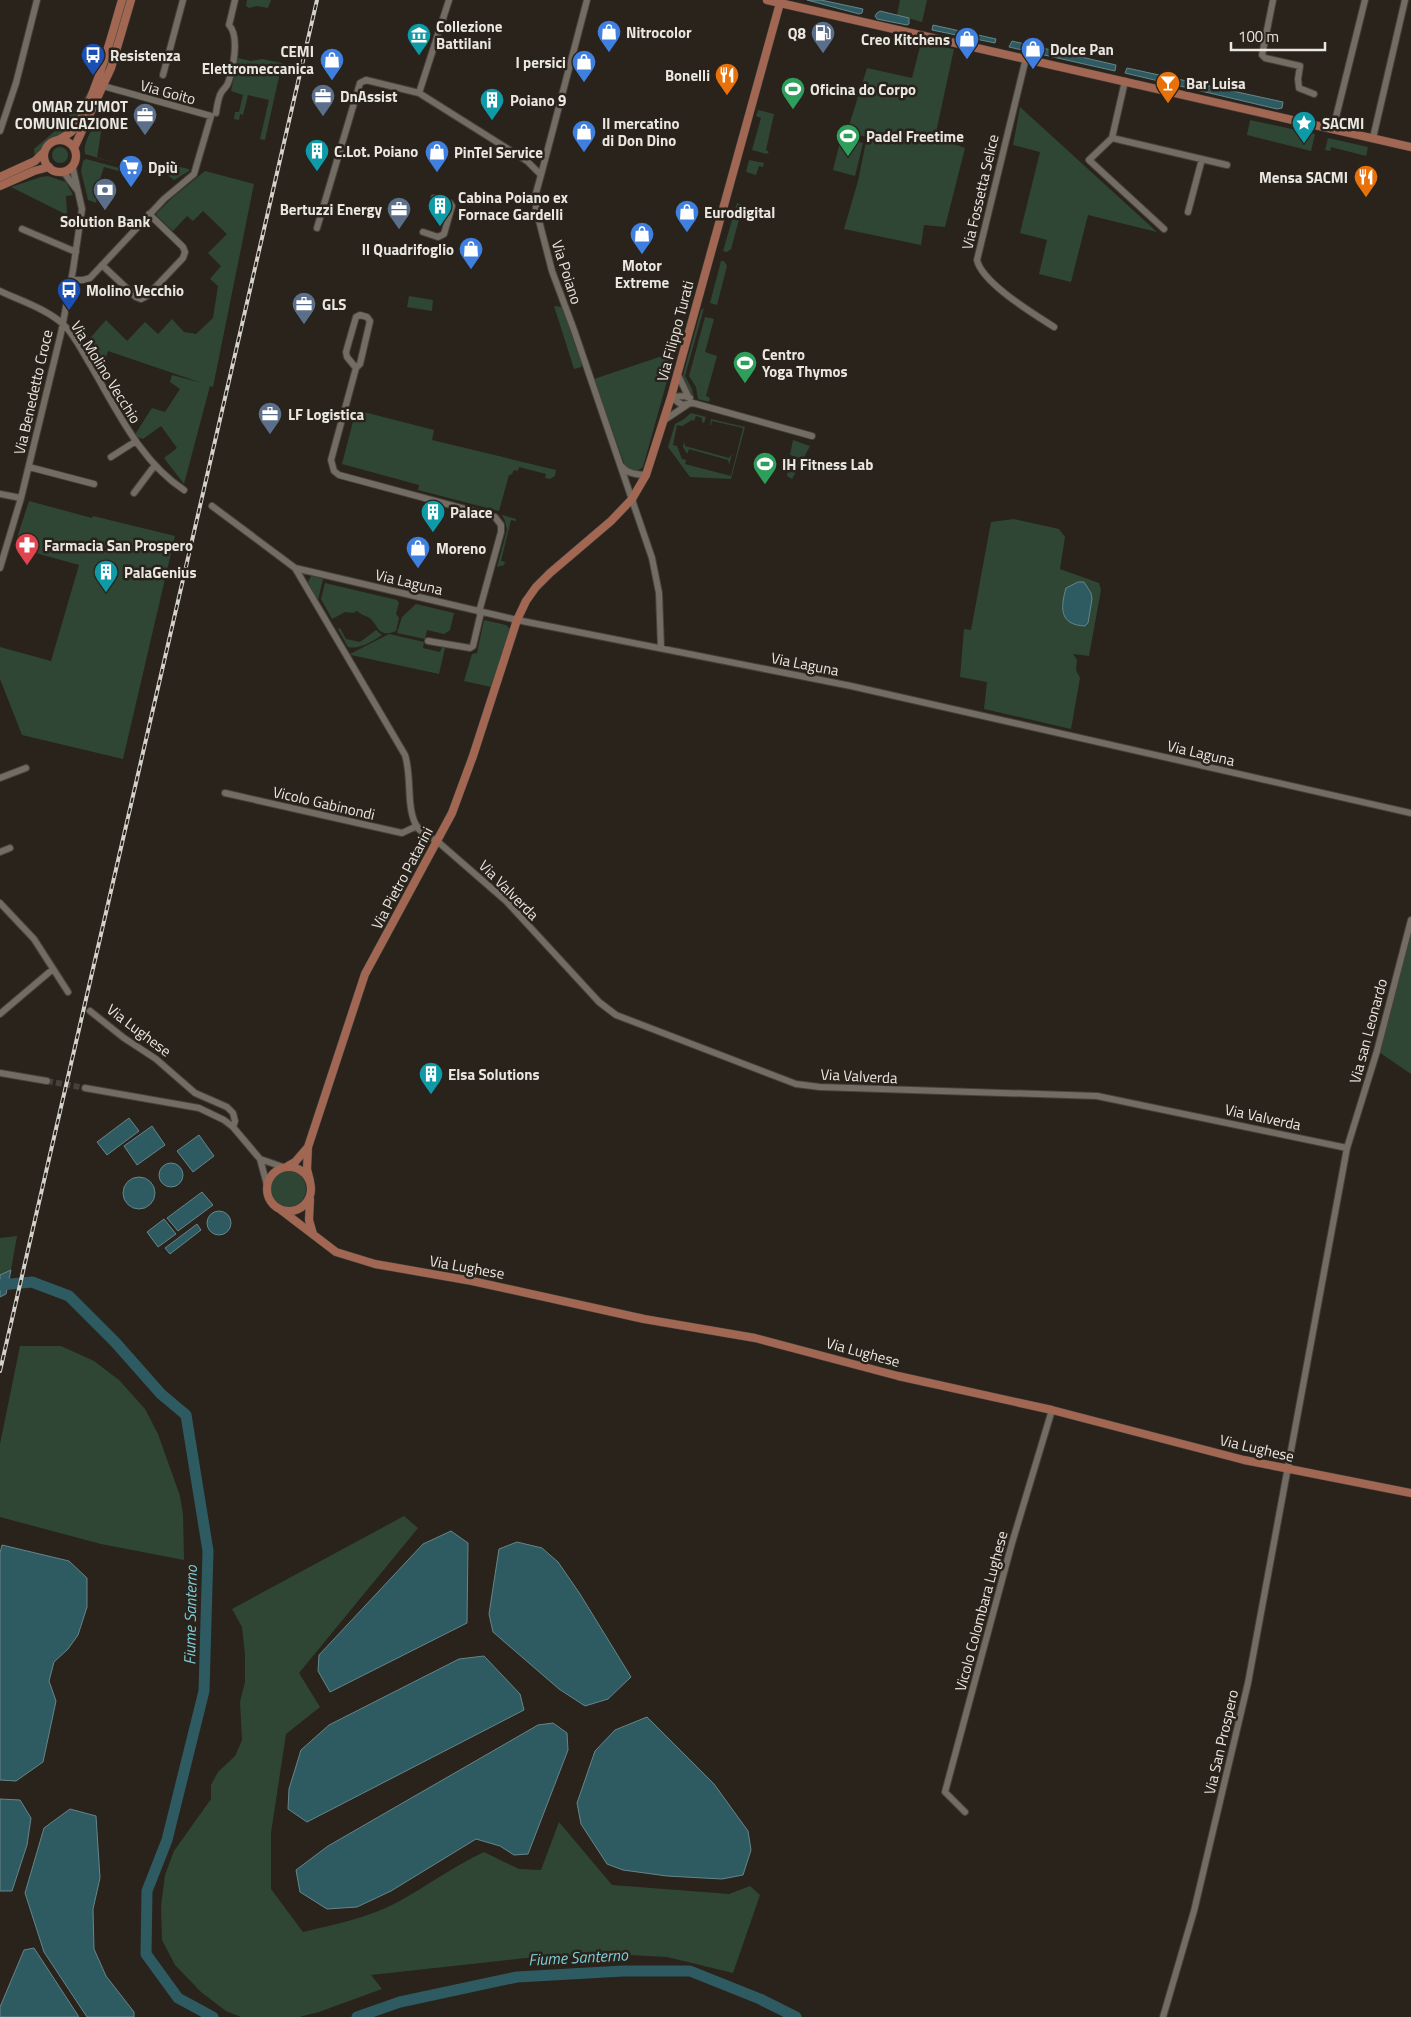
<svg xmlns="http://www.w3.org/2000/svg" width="1411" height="2017" font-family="'Titillium Web',sans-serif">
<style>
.green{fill:#2f4635}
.water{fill:#2e5b62;stroke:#668588}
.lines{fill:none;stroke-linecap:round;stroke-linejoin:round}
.river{stroke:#2e5b62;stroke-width:11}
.minor-tunnel{stroke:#46403a;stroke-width:6;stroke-dasharray:6 3;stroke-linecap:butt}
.minor-casing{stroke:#46413b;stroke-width:8}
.major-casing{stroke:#46413b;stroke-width:9}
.minor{stroke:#736c63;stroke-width:6}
.major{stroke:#a16753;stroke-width:8}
.rail-casing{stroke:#d4d1cb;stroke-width:4}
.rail{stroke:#29231c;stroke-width:2;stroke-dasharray:5.5;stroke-linecap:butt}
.labels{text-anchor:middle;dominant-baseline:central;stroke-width:5;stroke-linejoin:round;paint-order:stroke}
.poi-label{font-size:15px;font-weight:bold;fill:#eae7e1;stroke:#29231c;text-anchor:start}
.street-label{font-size:15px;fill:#eae7e1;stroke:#29231c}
.water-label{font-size:16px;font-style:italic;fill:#7dced9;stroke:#29231c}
</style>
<rect width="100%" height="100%" fill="#29231c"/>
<path class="green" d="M247,0H271L268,8L257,6L249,8L246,6Z
M900,0H927L922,22L897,15Z
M921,43L954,49L935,137L965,148L945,227L924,225L921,245L844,229L858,181L867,137L847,132L867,68L912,78Z
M238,58L251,61L262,59L282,63L265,140L260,139L269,100L248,95L243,115L240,114L239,120L234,119L235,112H239L243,95L231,91Z
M90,89L80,113L70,128L64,124V121L85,97Z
M1020,107L1157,232L1088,215L1071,282L1039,274L1047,240L1020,233L1040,152L1013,145Z
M758,110L774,114L766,150L769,152L767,154L752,150L761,118L756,116Z
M1250,120L1315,134L1311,151L1247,135Z
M96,123L102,126L97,158L153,173L157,162L189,169V171L174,180L166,174H154L85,154C83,143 90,133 96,123Z
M61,126L67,131L47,141L35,157L34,149Z
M841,138L863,143L855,176L833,170Z
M1328,138L1368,147L1366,156L1331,147L1330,151L1325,150Z
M52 155a8 8 0 1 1 16 0a8 8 0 1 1-16 0Z
M86,159L138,173L137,176L104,167L97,188L99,191L96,203L88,200L81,171L83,161Z
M749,160L764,163L763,167L759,166L756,175L746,172Z
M205,171L254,184L213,387L210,386L184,484L164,458L177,448L161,426L143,439L134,436L152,408L165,412L180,389L170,382L172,375L202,383L108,351L101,374L85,344L106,320L127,341L145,322L158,334L172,319L184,332L196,334L213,318L218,286L210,279L221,266L208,253L227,234L203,211L193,221L187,216L173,231L157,216L156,214L173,197Z
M48,176L66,182L73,195L66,196L67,215L11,187L41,177Z
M737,203L743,205L731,249L727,252L723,251Z
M721,261H724L727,266L717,305L710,303Z
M409,296L433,300L432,311L407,307Z
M554,306L562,307L582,364L581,367L574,369Z
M704,308L685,376L692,389L694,398L683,380V375L701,310Z
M705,317L714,319L705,352L717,356L706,396L710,398L709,402L698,399L696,387L689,376Z
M671,353L674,356L643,467C636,473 629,471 624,463L594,379Z
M356,410L434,430L432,440L556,470L555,476L550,479L545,478L546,474L519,467L518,471L514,470L512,474L509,475L499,511L418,490L419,485L342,464Z
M691,413L706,417L704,423L702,422V418L696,416L694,421L692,420L682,426L677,425L673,445L677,446L682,459L686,460L685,464L731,476L743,428L712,421L711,425H710L711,419L745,427L731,479L690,477L668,447L675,424L684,419Z
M793,440L810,446L792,479L787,476L788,468L796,470L799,458L790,455Z
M684,441L685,446L729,458L732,454L729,465L728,460L689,449L687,454L683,447Z
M29,501L92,518L93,516L175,536L123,759L22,735L0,679V647L51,661L79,565L14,547Z
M502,515L516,519V521L511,520L501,561L505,562L504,565L497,567L507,530L505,521Z
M1014,519L1059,529L1065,537L1060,569L1099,583L1101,590L1089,656L1073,654L1077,660L1076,670L1080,678L1071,729L984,709L987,682L960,677L964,629L971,630L991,522Z
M311,576L323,579L318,600L308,582Z
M325,583L397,600L399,603L396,614L399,618L396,631C377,639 379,624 368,617C363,615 361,614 357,611L353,613L345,612L332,619L321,599Z
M416,604L454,613L450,630L444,634L427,630L425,639L397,633L402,617Z
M484,620L506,625L510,629L491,687L464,681L472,654L477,653Z
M340,628L346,639L360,642L376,630L382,635C373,641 359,650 348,647L338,629Z
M389,634L424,642L423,648L440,652L442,647L445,648L439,674L351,655L350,654Z
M1411,922V1074L1376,1050Z
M270 1189a18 18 0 1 1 36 0a18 18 0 1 1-36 0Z
M17,1236L11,1270L0,1275V1238Z
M20,1346H61L94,1361L119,1380L145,1409L158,1434L180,1496L183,1515L184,1560L101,1544L0,1517V1444Z
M404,1516L418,1528L299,1673L320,1707L286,1734L271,1833V1889L303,1932C336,1924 368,1918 398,1902C427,1886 454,1866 484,1852L519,1869L541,1870L559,1822L612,1885L729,1894L750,1886L760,1895L733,1973L667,1957L629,1955L526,1958L371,1975L382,1989L319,2012L299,2017H241L226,2011L201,1992L175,1965L162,1940L161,1906L165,1875L174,1851L211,1799V1785L218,1772L235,1756L242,1740L240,1702L245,1682V1655L242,1627L232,1609Z"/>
<path class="water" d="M807,0H821L863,9L862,13L859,14Z
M880,11L909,18V24L907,25L877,19L875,16L877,13Z
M933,25L996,39L995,43L932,30Z
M1012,41L1116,65L1115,71L1009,47Z
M1127,68L1283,102L1282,108L1277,109L1125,73Z
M1078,582H1084L1091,593L1092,599L1088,623L1085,626C1058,625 1061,606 1066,588Z
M129,1118L139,1131L107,1155L97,1142Z
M152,1126L165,1145L137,1165L124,1146Z
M199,1135L214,1156L193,1172L177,1151Z
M159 1175a12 12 0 1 1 24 0a12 12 0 1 1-24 0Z
M123 1193a16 16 0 1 1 32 0a16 16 0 1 1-32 0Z
M202,1192L213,1205L178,1231L167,1218Z
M207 1223a12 12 0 1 1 24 0a12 12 0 1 1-24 0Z
M164,1219L176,1234L158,1247L147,1232Z
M197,1224L201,1230L170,1254L165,1248Z
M11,1270L6,1294L0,1297V1275Z
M451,1531L468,1543L467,1623L330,1692L318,1671L319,1655L423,1544Z
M517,1542L542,1548L558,1562L580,1594L631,1677L608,1699L585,1706L559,1689L493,1632L489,1614L499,1549Z
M2,1545L69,1561L87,1578V1607L78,1635L68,1649L54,1662L49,1681L56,1701L43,1762L16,1781L0,1780V1553Z
M484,1656L520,1694L524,1710L307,1822L288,1809L289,1789L301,1750L329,1725L459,1659Z
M647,1717L714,1784L748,1831L751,1850L743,1875L722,1879L667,1876L623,1870L607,1864L581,1824L577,1803L595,1751L615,1730Z
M553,1723L567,1733L568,1750L528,1854L514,1855L500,1846L476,1839L391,1891L357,1907L327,1909L300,1892L296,1870L328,1846L538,1725Z
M0,1799L20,1800L31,1818L27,1845L12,1891H0Z
M70,1809L96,1816L100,1878L93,1909L94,1949L106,1976L134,2012V2017H87L44,1952L25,1893L44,1828Z
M34,1948L79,2017H0V2007L24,1950Z"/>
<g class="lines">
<path class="river" d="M0,1285L32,1282L69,1296L115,1342L161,1394L186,1415L208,1551L204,1691L167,1840L147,1891L146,1954L178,1998L213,2017
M357,2017L400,2002L517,1977L623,1971H690L760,1999L796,2017"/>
<path class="minor-tunnel" d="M47,1081L85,1088"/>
<defs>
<path id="minor" d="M449,0L419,93L527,161L541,175L536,193V209L552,271L574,330L652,558L659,593L661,648
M1273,0L1262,55L1265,58L1300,66L1298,79L1299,88L1314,94
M1026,58L977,260C982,283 1034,314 1054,327
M163,75L183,0
M1125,81L1112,138L1089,160L1164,229
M216,113C217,107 218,98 221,93C223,89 227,87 228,83C233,70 240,36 229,25L235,0
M1333,129L1365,0
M0,131L16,83L37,0
M1112,138L1227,165
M1373,138L1405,0
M59,172L65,174L77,190
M541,175L587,0
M1188,212L1202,159
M317,228L360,83L366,80L419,93
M22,229L76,252
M423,232L438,237L444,234L452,206L450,203L434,198
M102,265L136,297L141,299L147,296L183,258L185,252L183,247L149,214
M71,280H83L90,278L164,199L194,174L211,116L103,86
M0,291C21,301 47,309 64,325C75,336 83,353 91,366C117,410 140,461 184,490
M356,368L347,357L346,352L356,317L360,315L367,317L370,321L360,364L356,368L331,460L334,471L339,475L495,517L501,525V532L479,612
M677,373L689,398
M671,397L682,405L693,403L812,436
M671,397L684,396L690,398
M663,421L687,405
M111,457L136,441
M621,466C628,474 635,474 646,475
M29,467L94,484
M134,493L155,465
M0,494L21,498
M212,506L295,568L517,620L851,686L1411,813
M0,568L21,498L61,333L73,270L82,209L73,169L74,163
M295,568L405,755C412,777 406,806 416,825C420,833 430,837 437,841L506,901L599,1002L616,1015L796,1084L820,1087L1097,1096L1347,1148
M428,641L470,648L473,646L481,612
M0,778L26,768
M225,793L402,833L417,826
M0,852L10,848
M0,903L34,939L68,992
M90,1011L124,1038L156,1059L195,1093L227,1107L233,1113L235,1121L233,1127
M0,1014L53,969
M0,1073L47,1081
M85,1088L199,1108L224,1120L233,1127L260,1159L267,1185
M260,1159L283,1167
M965,1812L945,1792L1012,1543L1052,1410
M1163,2017L1194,1911L1248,1683L1347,1148L1377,1051L1411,920"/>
<path id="major" d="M767,0L1411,147
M58,140C62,138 67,135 71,132C92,112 113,30 122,0
M44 156a16 16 0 1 1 32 0a16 16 0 1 1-32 0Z
M74,148L111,68L131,0
M0,177L35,161L44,152
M0,186L34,171L49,167
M288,1166L295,1162L308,1147
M267 1189a22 22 0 1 1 44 0a22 22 0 1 1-44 0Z
M310,1181L307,1169L308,1147L365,974L452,813L473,756L517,620L526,601L536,587L550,573L611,521L632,499L646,475L671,397L780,3
M310,1199L309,1220L313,1234
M281,1210L336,1252L375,1264L472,1281L644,1319L755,1338L898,1376L1052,1410L1244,1460L1411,1493"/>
</defs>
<use href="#minor" class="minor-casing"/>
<use href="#major" class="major-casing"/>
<use href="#minor" class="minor"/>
<use href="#major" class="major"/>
<defs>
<path id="rail" d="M0,1371L317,0"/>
</defs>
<use href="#rail" class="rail-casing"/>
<use href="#rail" class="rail"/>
</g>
<defs>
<symbol id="shop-pin" viewBox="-11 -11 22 30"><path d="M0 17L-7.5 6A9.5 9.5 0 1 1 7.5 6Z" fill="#3f7fe0" stroke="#29231c"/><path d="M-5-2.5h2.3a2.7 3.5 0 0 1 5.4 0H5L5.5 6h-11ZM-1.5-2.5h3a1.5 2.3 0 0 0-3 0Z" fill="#fff"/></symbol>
<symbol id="fuel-pin" viewBox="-11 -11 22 30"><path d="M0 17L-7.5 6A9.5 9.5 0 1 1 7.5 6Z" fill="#5c6f8a" stroke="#29231c"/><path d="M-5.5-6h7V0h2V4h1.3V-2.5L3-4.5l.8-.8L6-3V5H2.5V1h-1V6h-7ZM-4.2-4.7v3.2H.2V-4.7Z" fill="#fff"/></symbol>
<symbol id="museum-pin" viewBox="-11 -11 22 30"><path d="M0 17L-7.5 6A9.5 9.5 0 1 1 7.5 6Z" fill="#0f9aa8" stroke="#29231c"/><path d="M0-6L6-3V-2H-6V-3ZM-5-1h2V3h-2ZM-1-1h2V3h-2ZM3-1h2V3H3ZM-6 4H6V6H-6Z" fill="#fff"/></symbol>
<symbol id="bus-pin" viewBox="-11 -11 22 30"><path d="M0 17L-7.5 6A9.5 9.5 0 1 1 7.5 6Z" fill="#1a4fb4" stroke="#29231c"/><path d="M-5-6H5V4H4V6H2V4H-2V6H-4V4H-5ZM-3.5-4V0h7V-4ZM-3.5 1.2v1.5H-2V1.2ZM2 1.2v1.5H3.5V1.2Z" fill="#fff"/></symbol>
<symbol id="restaurant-pin" viewBox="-11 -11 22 30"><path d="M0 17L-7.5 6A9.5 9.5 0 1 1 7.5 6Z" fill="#e8710a" stroke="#29231c"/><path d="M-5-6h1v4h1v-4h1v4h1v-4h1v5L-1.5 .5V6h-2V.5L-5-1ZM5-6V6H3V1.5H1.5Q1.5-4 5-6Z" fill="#fff"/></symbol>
<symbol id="bar-pin" viewBox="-11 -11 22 30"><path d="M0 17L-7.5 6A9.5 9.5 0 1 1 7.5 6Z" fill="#e8710a" stroke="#29231c"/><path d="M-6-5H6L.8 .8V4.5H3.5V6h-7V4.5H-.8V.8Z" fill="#fff"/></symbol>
<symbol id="stadium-pin" viewBox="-11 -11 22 30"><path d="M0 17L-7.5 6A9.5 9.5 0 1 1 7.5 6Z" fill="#2e9e5b" stroke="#29231c"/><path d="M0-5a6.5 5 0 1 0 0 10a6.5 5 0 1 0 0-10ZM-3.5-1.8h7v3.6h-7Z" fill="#fff"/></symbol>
<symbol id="office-pin" viewBox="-11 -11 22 30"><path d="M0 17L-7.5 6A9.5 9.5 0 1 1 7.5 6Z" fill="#5c6f8a" stroke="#29231c"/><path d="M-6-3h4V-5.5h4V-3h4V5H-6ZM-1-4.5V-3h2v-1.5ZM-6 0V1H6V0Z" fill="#fff"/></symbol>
<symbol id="building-pin" viewBox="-11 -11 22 30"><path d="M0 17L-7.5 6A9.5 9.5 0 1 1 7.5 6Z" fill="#0f9aa8" stroke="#29231c"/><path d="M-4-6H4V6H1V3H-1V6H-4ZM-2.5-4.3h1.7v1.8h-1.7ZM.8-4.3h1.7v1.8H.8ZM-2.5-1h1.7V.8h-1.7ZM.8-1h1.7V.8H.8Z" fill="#fff"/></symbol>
<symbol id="sight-pin" viewBox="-11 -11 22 30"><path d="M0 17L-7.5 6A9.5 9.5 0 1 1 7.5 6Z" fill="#0f9aa8" stroke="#29231c"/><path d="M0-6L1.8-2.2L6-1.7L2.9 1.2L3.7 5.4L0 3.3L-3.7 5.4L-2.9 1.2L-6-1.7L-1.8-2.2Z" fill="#fff"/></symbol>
<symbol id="supermarket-pin" viewBox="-11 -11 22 30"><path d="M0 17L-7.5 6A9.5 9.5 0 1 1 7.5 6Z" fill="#3f7fe0" stroke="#29231c"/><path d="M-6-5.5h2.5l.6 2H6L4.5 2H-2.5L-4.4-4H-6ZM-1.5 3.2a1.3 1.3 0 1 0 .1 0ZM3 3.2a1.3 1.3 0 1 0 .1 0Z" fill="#fff"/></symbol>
<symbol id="bank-pin" viewBox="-11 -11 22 30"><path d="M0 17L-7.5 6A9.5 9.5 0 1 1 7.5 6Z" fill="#5c6f8a" stroke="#29231c"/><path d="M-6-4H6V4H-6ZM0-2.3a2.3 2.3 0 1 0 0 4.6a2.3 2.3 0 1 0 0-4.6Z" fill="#fff"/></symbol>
<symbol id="pharmacy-pin" viewBox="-11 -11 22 30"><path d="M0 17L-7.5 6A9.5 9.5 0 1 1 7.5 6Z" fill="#e0444e" stroke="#29231c"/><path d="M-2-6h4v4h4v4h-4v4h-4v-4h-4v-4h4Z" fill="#fff"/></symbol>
</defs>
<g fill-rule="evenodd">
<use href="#shop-pin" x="595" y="18" width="28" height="38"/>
<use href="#fuel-pin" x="809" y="19" width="28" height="38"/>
<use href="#museum-pin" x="405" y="21" width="28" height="38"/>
<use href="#shop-pin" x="953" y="25" width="28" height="38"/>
<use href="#shop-pin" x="1019" y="35" width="28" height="38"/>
<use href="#bus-pin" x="79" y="41" width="28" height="38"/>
<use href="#shop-pin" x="318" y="46" width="28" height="38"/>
<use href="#shop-pin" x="570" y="48" width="28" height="38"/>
<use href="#restaurant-pin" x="713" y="61" width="28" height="38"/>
<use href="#bar-pin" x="1154" y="69" width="28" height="38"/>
<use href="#stadium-pin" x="779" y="75" width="28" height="38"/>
<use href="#office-pin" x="309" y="82" width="28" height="38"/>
<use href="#building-pin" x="478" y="86" width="28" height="38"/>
<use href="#office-pin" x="131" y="101" width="28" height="38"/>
<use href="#sight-pin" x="1290" y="109" width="28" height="38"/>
<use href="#shop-pin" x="570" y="118" width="28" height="38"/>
<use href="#stadium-pin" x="834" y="122" width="28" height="38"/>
<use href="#building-pin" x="303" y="137" width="28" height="38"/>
<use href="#shop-pin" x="423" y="138" width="28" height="38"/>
<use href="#supermarket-pin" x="117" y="153" width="28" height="38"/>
<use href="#restaurant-pin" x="1352" y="163" width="28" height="38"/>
<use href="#bank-pin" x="91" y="176" width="28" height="38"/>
<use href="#building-pin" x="426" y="192" width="28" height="38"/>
<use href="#office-pin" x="385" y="195" width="28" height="38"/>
<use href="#shop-pin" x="673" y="198" width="28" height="38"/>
<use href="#shop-pin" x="628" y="220" width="28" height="38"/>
<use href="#shop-pin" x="457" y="235" width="28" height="38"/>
<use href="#bus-pin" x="55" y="276" width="28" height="38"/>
<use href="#office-pin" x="290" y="290" width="28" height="38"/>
<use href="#stadium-pin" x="731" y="349" width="28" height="38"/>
<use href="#office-pin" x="256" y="400" width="28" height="38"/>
<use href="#stadium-pin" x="751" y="450" width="28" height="38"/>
<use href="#building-pin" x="419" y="498" width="28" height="38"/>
<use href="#pharmacy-pin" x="13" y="531" width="28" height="38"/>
<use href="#shop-pin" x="404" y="534" width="28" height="38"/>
<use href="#building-pin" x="92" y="558" width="28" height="38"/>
<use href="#building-pin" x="417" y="1060" width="28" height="38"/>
</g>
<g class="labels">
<g class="poi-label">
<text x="436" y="26">Collezione<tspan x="436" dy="17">Battilani</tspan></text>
<text x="626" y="32">Nitrocolor</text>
<text x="806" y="33" text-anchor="end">Q8</text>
<text x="950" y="39" text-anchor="end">Creo Kitchens</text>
<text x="1050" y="49">Dolce Pan</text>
<text x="314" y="51" text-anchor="end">CEMI<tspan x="314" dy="17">Elettromeccanica</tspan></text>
<text x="110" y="55">Resistenza</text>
<text x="566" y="62" text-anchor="end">I persici</text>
<text x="710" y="75" text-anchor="end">Bonelli</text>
<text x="1186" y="83">Bar Luisa</text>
<text x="810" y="89">Oficina do Corpo</text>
<text x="340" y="96">DnAssist</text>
<text x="510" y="100">Poiano 9</text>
<text x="128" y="106" text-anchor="end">OMAR ZU'MOT<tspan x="128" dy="17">COMUNICAZIONE</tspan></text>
<text x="602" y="123">Il mercatino<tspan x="602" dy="17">di Don Dino</tspan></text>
<text x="1322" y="123">SACMI</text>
<text x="866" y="136">Padel Freetime</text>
<text x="334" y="151">C.Lot. Poiano</text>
<text x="454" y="152">PinTel Service</text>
<text x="148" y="167">Dpiù</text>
<text x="1348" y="177" text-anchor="end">Mensa SACMI</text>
<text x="458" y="197">Cabina Poiano ex<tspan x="458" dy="17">Fornace Gardelli</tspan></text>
<text x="382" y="209" text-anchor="end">Bertuzzi Energy</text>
<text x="704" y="212">Eurodigital</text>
<text x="105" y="221" text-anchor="middle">Solution Bank</text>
<text x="454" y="249" text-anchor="end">Il Quadrifoglio</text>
<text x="642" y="265" text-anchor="middle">Motor<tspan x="642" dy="17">Extreme</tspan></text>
<text x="86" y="290">Molino Vecchio</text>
<text x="322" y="304">GLS</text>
<text x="762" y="354">Centro<tspan x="762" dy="17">Yoga Thymos</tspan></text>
<text x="288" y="414">LF Logistica</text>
<text x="782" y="464">IH Fitness Lab</text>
<text x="450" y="512">Palace</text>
<text x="44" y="545">Farmacia San Prospero</text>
<text x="436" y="548">Moreno</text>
<text x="124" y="572">PalaGenius</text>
<text x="448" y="1074">Elsa Solutions</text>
</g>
<g class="street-label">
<text transform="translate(168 92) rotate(15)">Via Goito</text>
<text transform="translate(980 192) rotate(-77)">Via Fossetta Selice</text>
<text transform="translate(567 272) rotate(72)">Via Poiano</text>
<text transform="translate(675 331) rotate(-75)">Via Filippo Turati</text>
<text transform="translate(106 372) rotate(58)">Via Molino Vecchio</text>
<text transform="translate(33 392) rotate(-77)">Via Benedetto Croce</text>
<text transform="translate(409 582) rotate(13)">Via Laguna</text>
<text transform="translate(805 664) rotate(11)">Via Laguna</text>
<text transform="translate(1201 753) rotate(13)">Via Laguna</text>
<text transform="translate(324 803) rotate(13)">Vicolo Gabinondi</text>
<text transform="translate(402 878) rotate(-62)">Via Pietro Patarini</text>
<text transform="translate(509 890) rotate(45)">Via Valverda</text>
<text transform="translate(139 1030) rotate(37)">Via Lughese</text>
<text transform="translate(1368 1031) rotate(-75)">Via san Leonardo</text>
<text transform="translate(859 1076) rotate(3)">Via Valverda</text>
<text transform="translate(1263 1117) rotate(12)">Via Valverda</text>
<text transform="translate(467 1267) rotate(10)">Via Lughese</text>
<text transform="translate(863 1352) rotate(15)">Via Lughese</text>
<text transform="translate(1257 1448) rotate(13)">Via Lughese</text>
<text transform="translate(981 1611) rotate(-75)">Vicolo Colombara Lughese</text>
<text transform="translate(1221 1742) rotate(-77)">Via San Prospero</text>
</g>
<g class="water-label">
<text transform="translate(190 1615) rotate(-89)">Fiume Santerno</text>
<text transform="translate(578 1957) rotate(-3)">Fiume Santerno</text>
</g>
</g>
<path d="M1231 42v8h94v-8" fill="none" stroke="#eae7e1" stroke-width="2.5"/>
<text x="1238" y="42" font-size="15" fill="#eae7e1" stroke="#29231c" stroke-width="4" paint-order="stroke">100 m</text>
</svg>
